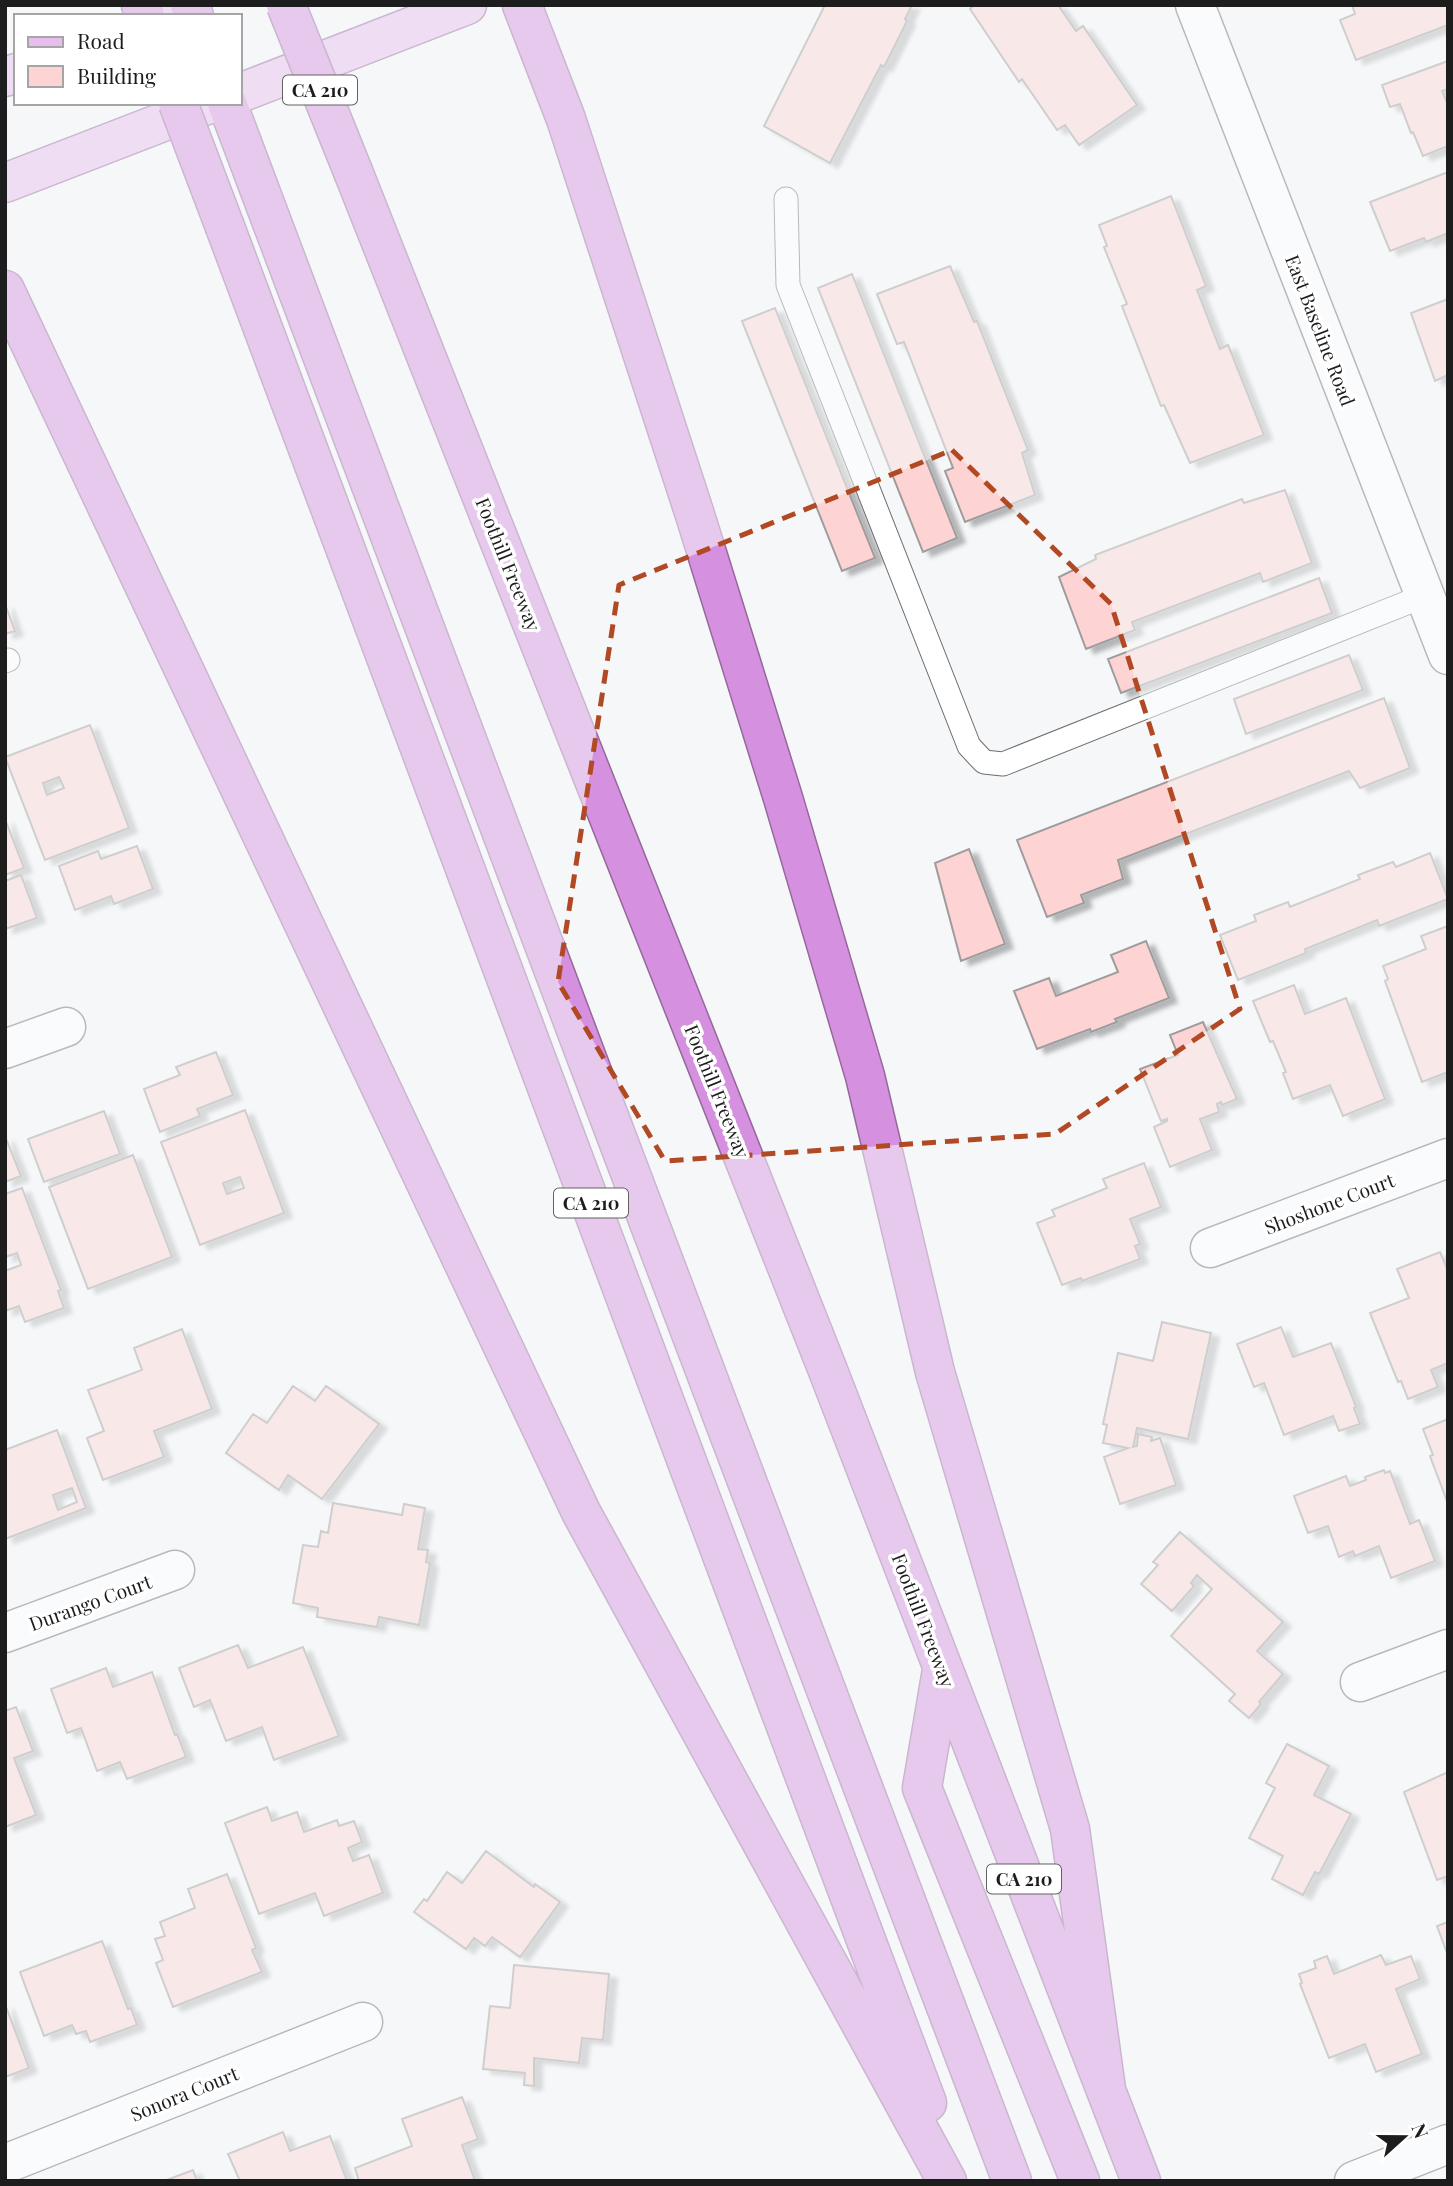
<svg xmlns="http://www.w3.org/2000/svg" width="1453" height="2186" font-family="'Playfair Display',serif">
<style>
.building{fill:#fdd4d3;stroke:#9e9c9c;stroke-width:2;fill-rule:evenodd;filter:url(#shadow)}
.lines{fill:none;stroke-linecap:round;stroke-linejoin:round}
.lane-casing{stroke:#6c6d6e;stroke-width:25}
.street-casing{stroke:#6c6d6e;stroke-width:41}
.secondary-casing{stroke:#6c6d6e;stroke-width:41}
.primary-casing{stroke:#95689b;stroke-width:41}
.highway-casing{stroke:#95689b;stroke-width:41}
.lane{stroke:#fff;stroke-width:23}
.street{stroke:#fff;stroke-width:38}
.secondary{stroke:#fff;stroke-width:38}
.primary{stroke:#e6bdec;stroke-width:38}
.highway{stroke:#d591df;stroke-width:38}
.highway-bridge-casing{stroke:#95689b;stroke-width:41;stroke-linecap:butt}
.highway-bridge{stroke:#d591df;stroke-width:38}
.marked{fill:none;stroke:#b14a24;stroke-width:5;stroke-dasharray:14 9;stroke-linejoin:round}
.labels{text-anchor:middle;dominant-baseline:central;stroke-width:7;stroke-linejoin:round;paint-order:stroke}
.shield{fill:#fff;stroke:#616161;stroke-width:2}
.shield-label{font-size:18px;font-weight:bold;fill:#1d1d1d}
.street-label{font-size:19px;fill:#1d1d1d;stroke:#fff}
</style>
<defs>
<filter id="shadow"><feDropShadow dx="8" dy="4.5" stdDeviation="2" flood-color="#0004"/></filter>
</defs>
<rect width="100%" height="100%" fill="#f6f7f9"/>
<path class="building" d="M825,5H912L905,19L907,21L884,67L881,65L830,163L764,126Z
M974,5H1058L1076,31L1083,26L1137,105L1079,145L1065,125L1057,130L1022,79L1019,82L970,9Z
M1352,5H1448V25L1356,60L1340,20L1355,14Z
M1448,61V89L1442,91L1448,105V146L1423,156L1413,132L1411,133L1400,104L1390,107L1382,85Z
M1448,172V233L1426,242L1424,238L1390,251L1370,202Z
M1171,196L1206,286L1197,290L1220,349L1228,345L1264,435L1190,463L1164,405L1161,406L1122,306L1127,304L1104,247L1107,246L1099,225Z
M950,266L974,322L977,321L1028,450L1022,453L1035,495L965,522L945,471L953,468L904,342L897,344L877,294Z
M852,274L957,538L923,552L818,288Z
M1448,299V375L1435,381L1411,313Z
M775,308L875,558L842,571L742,321Z
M1285,490L1312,563L1263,582L1260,573L1132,622L1135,630L1086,649L1059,577L1096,559L1095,555L1242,499L1244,503Z
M1319,578L1332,613L1121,693L1108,659Z
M5,604L15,631L5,634Z
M1349,655L1363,690L1246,734L1234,699Z
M1384,698L1410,768L1360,788L1349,771L1118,860L1123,879L1081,895L1084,903L1047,917L1017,840Z
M90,725L129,828L45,860L5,757ZM59,777L64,788L47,795L43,783Z
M5,819L24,868L5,875Z
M137,846L153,889L114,904L111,896L75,910L59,866L98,851L101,859Z
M969,849L1005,944L961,961L935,863Z
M1430,853L1448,899L1379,926L1377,920L1305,949L1306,953L1238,980L1220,935L1256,921L1254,915L1288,902L1290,907L1360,879L1358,875L1393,862L1396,867Z
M21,875L37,918L5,929V881Z
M1448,926V1072L1422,1082L1385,981L1388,979L1383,966L1426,949L1421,936Z
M1146,941L1169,998L1115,1019L1117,1022L1091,1032L1090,1029L1037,1049L1014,991L1049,978L1056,996L1118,972L1111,955Z
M1294,985L1305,1014L1346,998L1385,1099L1343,1116L1330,1085L1293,1099L1283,1073L1286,1072L1273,1041L1270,1042L1253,1001Z
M1203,1022L1237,1099L1222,1105L1221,1102L1217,1104L1219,1112L1200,1119L1212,1150L1170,1167L1154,1127L1167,1121V1119L1161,1121L1140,1069L1178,1055L1170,1035Z
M216,1052L233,1095L197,1109L200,1116L160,1132L144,1089L180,1075L176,1067Z
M245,1110L284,1213L200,1245L161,1142ZM240,1177L244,1188L227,1194L223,1183Z
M104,1111L120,1154L44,1182L28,1139Z
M5,1136L21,1176L5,1182Z
M133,1155L172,1257L88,1289L49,1187Z
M1144,1163L1161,1207L1130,1219L1140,1244L1135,1246L1140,1259L1082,1281L1081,1278L1062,1285L1037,1223L1055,1216L1052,1210L1107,1188L1103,1179Z
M22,1188L61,1290L58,1291L64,1308L25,1322L19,1306L5,1311V1271L21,1265L17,1253L5,1257V1194Z
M1440,1252L1448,1271V1363L1431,1370L1438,1387L1408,1399L1401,1381L1398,1382L1370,1313L1409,1298L1397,1269Z
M1162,1322L1211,1333L1188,1439L1137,1428L1133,1447L1137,1446L1138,1434L1152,1437L1151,1441L1160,1438L1176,1485L1120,1504L1104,1457L1128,1448L1103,1443L1107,1425L1103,1424L1118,1353L1153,1361Z
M1281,1327L1293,1357L1331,1343L1356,1407L1354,1408L1360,1424L1339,1431L1333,1416L1284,1435L1264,1383L1254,1387L1237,1344Z
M182,1329L212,1409L154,1431L164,1457L103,1480L87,1438L104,1431L88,1390L142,1370L134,1348Z
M293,1386L315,1401L326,1386L379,1424L322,1499L288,1475L279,1490L226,1453L253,1414L267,1423Z
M1448,1419V1504L1430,1456L1433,1455L1423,1429Z
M57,1430L86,1508L5,1539V1450ZM72,1488L77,1502L58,1510L53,1495Z
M1384,1470L1385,1473L1390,1471L1410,1524L1419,1520L1435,1561L1391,1578L1379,1546L1355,1556L1353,1551L1339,1557L1328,1526L1308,1533L1294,1496L1346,1476L1350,1486L1366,1480L1365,1477Z
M333,1503L402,1515L404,1504L425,1508L418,1549L428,1550L426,1562L430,1563L419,1625L379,1617L377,1627L317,1617L318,1608L293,1603L303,1545L318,1547L321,1531L328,1533Z
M1180,1532L1283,1622L1257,1651L1283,1674L1259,1702L1261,1704L1249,1718L1229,1701L1235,1694L1171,1636L1212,1589L1197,1575L1191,1583L1194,1586L1172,1611L1141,1584L1158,1565L1153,1562Z
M238,1645L248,1668L303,1647L339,1736L274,1760L262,1727L226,1741L210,1700L194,1707L179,1668Z
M106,1668L113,1687L152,1672L175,1735L177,1734L186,1757L127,1779L120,1762L97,1771L81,1728L67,1733L51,1689Z
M16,1707L33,1751L14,1758L36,1815L5,1827V1711Z
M1287,1744L1329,1766L1314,1795L1351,1814L1319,1874L1315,1872L1303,1895L1272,1879L1283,1856L1249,1838L1275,1788L1266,1783Z
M1448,1772V1876L1437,1880L1404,1792Z
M267,1807L272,1821L297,1812L304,1832L337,1820L339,1826L354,1821L362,1842L348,1848L353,1861L369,1855L383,1893L324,1916L315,1893L259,1914L225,1823Z
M486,1851L534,1887L535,1884L560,1902L520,1957L492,1937L485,1946L474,1938L466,1949L414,1912L424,1899L427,1901L447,1872L462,1883Z
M227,1874L256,1948L252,1950L262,1972L173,2007L156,1963L163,1960L155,1939L165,1936L160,1922L195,1908L188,1889Z
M1448,1922V1956L1437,1926Z
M102,1941L128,2009L131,2008L137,2025L90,2042L86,2031L76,2034L72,2025L44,2036L20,1972Z
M1381,1955L1386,1965L1411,1956L1420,1979L1396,1989L1422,2054L1376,2072L1365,2044L1329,2058L1300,1984L1302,1983L1299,1974L1316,1968L1314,1961L1327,1956L1334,1974Z
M514,1965L609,1974L603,2040L582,2038L579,2063L534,2058V2086L524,2085L525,2073L483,2069L490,2006L510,2008Z
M5,2004L29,2068L5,2077Z
M462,2097L478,2139L462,2145L475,2181H359L355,2168L412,2146L402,2119Z
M283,2132L290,2151L330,2136L347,2181H240L228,2154Z
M193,2170L197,2181H164Z"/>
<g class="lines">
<defs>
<path id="lane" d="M786,199L788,285L969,746L984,762L1003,764L1424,596
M5,661L8,660"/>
<path id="street" d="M5,1049L66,1027
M1210,1248L1448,1158
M5,1633L175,1570
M1360,1682L1448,1649
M5,2164L363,2022"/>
<path id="secondary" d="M1195,5L1448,655
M1354,2181L1448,2144"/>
<path id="primary" d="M161,16L188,5
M5,77L16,73
M240,93L467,5
M5,183L212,103"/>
<path id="highway" d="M141,5L145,16
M190,5L194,16
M522,5L566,119L695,515L783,798L865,1076L935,1372L1070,1829L1106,2089
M227,103C491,795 745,1490 1012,2181
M354,174L827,1368L1141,2181
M225,227L927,2103
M5,290L581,1512L947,2181
M942,1670L922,1788L1080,2181"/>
</defs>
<use href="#lane" class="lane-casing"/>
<use href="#street" class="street-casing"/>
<use href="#secondary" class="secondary-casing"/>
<use href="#primary" class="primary-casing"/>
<use href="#highway" class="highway-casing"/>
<use href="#lane" class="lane"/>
<use href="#street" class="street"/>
<use href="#secondary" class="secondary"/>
<use href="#primary" class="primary"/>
<use href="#highway" class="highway"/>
<defs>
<path id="highway-bridge" d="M286,5L354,174
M178,103L225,227"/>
</defs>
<use href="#highway-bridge" class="highway-bridge-casing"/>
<use href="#highway-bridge" class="highway-bridge"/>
</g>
<path d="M0 0H1453V2186H0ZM952,450L1111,604L1240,1009L1055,1134L665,1161L558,982L619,585Z" fill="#f6f7f9" fill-opacity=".55" fill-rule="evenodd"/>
<path class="marked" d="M952,450L1111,604L1240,1009L1055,1134L665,1161L558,982L619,585Z"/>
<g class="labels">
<g class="shield">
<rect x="283" y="75.5" width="74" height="29" rx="5"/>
<rect x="554" y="1188.5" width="74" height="29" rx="5"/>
<rect x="987" y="1864.5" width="74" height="29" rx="5"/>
</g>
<g class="shield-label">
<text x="320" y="90">CA 210</text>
<text x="591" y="1203">CA 210</text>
<text x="1024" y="1879">CA 210</text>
</g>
<g class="street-label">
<text transform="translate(1321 330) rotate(69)">East Baseline Road</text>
<text transform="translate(509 564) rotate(68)">Foothill Freeway</text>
<text transform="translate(718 1091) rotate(68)">Foothill Freeway</text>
<text transform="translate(1329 1203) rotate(-21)">Shoshone Court</text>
<text transform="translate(90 1602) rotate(-20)">Durango Court</text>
<text transform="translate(924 1620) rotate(69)">Foothill Freeway</text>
<text transform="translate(184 2093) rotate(-22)">Sonora Court</text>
</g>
</g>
<rect width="1453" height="2186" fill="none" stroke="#1d1d1d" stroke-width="14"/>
<rect x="14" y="14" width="228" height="91" fill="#ffffff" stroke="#a5a5a5" stroke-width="2"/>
<rect x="28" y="37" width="35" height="10" fill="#e6bdec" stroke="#a5a5a5" stroke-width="2"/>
<text x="77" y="49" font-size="21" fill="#1d1d1d">Road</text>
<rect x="28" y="66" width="35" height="21" fill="#fdd4d3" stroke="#a5a5a5" stroke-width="2"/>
<text x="77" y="84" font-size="21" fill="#1d1d1d">Building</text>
<g transform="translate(1404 2137) rotate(69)" stroke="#ffffff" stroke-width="5" paint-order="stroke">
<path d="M0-5L12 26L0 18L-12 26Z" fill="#1d1d1d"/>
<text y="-10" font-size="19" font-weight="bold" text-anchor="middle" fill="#1d1d1d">N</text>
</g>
</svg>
